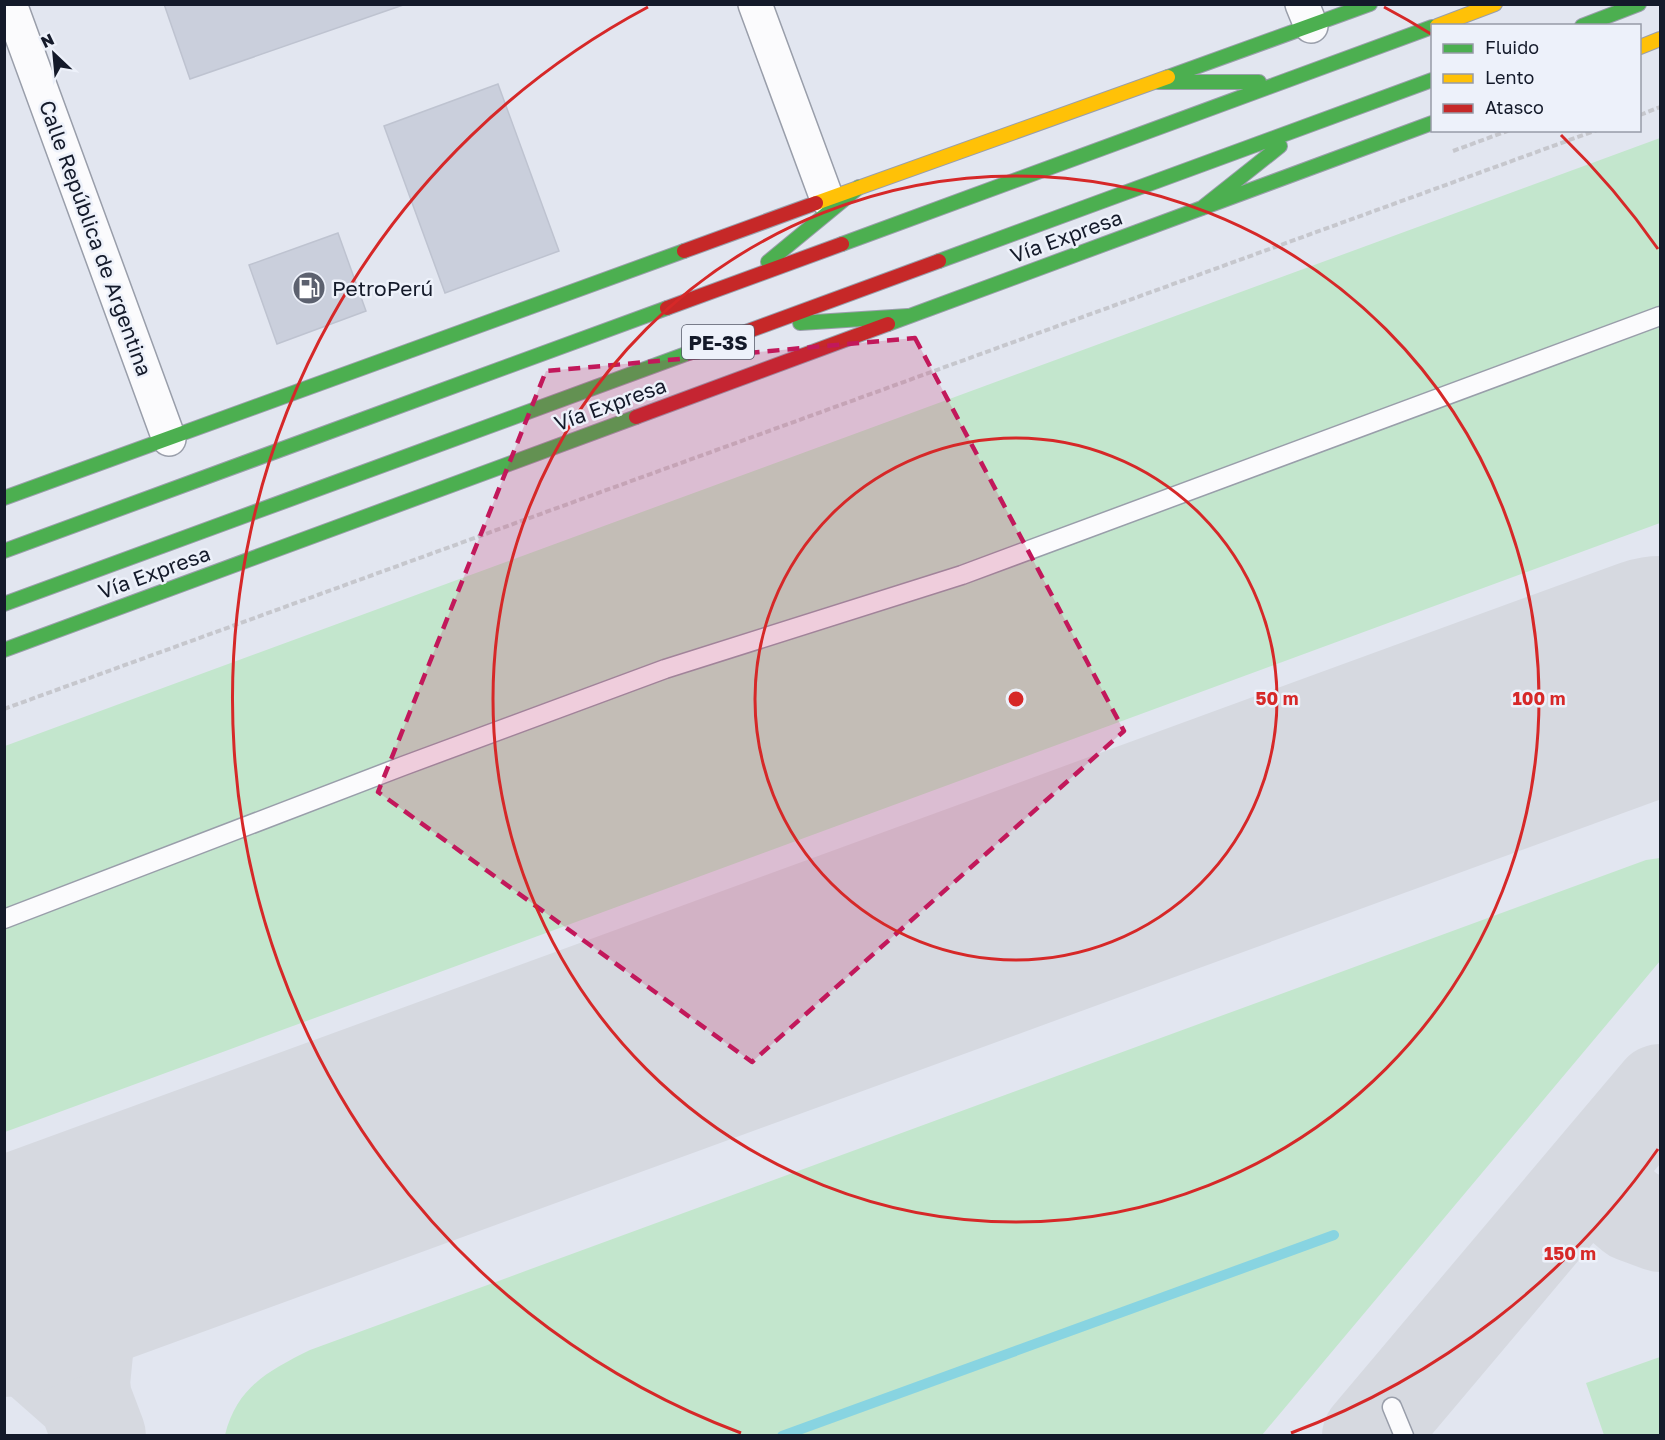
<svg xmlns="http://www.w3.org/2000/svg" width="1665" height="1440" font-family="'Golos Text',sans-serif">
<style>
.green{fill:#c3e6cd}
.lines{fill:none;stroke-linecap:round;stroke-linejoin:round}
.stream{stroke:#88d4e1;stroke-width:10}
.taxiway{stroke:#d6d9e0;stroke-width:94}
.runway{stroke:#d6d9e0;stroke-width:236}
.building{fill:#cacfdc;stroke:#bec3d0;stroke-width:1.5}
.lane-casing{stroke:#999eaa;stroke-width:21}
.street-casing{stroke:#999eaa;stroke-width:36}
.fast-casing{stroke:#999eaa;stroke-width:16}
.slow-casing{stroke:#999eaa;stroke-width:16}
.jam-casing{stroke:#999eaa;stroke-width:16}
.path{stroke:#c6c7cd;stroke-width:4;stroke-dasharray:6 3;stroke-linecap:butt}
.lane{stroke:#fbfbfd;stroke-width:18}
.street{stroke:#fbfbfd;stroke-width:33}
.fast{stroke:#4caf50;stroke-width:14}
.slow{stroke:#ffc107;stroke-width:14}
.jam{stroke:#c62828;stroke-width:14}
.marked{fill:#c2185b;fill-opacity:0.2;stroke:#c2185b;stroke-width:4.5;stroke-dasharray:12 8;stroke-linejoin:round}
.ring{fill:none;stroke:#d62828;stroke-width:3}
.labels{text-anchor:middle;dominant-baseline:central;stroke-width:5;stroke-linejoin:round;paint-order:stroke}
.shield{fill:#edf1fa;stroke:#555a68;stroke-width:1.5}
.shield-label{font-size:20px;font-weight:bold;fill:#141a2a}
.street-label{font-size:21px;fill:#141a2a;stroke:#edf1fa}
.poi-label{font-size:21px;fill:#141a2a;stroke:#edf1fa;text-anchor:start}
.centre{fill:#d62828;stroke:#edf1fa;stroke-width:3}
.ring-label{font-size:18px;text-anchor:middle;font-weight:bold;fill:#d62828;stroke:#edf1fa;stroke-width:5;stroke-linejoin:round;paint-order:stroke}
</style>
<rect width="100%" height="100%" fill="#e2e6f0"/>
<path class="green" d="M1660,138V523L5,1132V746Z
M1660,858V961L1262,1435H225C237,1387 268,1371 310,1350L1646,860Z
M1660,1357V1435H1604L1586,1383Z"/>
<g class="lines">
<path class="stream" d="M782,1436L1334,1235"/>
<path class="taxiway" d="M1588,1177L1633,1215L1660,1225
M4,1331L25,1346L85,1399
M99,1436L85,1399L83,1383L88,1333L101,1286L129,1233
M1369,1436L1660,1091"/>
<path class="runway" d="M4,1279L1660,674"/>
</g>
<path class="building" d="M164,4H406L190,79Z
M498,84L559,251L445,293L384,126Z
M338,233L366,311L277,344L249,265Z"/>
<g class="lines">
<defs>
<path id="lane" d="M4,919L403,766L665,669L962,575L1660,316
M1392,1407L1404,1436"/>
<path id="street" d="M10,4L169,439
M755,4L827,199
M1302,4L1311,26"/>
<path id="fast" d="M1582,26L1639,4
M1168,77L1370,4
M1158,82H1259
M1202,208L1280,146
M842,244L1432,27
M939,261L1432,80
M768,262L859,187
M800,323L908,316
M888,324L1432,123
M4,498L684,251
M4,551L667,308
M4,604L694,351
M4,650L636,417"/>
<path id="slow" d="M1437,26L1495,4
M1640,47L1660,39
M816,203L1168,77"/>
<path id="jam" d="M684,251L816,203
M667,308L842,244
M694,351L939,261
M636,417L888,324"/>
</defs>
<use href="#lane" class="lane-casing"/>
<use href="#street" class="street-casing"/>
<use href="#fast" class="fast-casing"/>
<use href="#slow" class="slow-casing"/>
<use href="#jam" class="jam-casing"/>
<path class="path" d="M1640,115L1660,107
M1453,151L1510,130
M4,709L1597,130"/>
<use href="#lane" class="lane"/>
<use href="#street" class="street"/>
<use href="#fast" class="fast"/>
<use href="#slow" class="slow"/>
<use href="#jam" class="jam"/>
</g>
<path class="marked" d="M915,338L1124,731L752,1062L378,792L546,371Z"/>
<g class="ring">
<circle cx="1016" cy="699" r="261"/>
<circle cx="1016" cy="699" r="523"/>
<path d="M1658 1149A784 784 0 0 1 1291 1433M741 1433A784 784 0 0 1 648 7M1384 7A784 784 0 0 1 1431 34M1561 135A784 784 0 0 1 1658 249"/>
</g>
<defs>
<symbol id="fuel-disc" viewBox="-11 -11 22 22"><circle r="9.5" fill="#5c616f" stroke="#edf1fa"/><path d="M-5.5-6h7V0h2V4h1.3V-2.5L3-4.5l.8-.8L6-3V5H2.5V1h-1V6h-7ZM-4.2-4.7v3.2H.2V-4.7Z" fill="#fff"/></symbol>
</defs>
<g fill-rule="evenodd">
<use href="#fuel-disc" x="290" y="269" width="38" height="38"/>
</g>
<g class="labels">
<rect class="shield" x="682" y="325" width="72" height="34" rx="4.5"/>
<g class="shield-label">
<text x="718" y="342">PE-3S</text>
</g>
<g class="street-label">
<text transform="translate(1066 236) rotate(-20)">Vía Expresa</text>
<text transform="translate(96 238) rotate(70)">Calle República de Argentina</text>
<text transform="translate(610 404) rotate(-20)">Vía Expresa</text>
<text transform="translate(154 572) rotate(-20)">Vía Expresa</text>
</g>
<g class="poi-label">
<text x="332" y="288">PetroPerú</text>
</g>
</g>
<circle cx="1016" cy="699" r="9" class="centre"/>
<g class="ring-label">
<text x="1277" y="705">50 m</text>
<text x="1539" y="705">100 m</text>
<text x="1570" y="1260">150 m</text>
</g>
<rect width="1665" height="1440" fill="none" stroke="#141a2a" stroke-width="12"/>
<rect x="1431" y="24" width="210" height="108" fill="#edf1fa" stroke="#969ba7" stroke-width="1.5"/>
<rect x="1443" y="44" width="30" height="9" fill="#4caf50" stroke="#969ba7" stroke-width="1.5"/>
<text x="1485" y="54" font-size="18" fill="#141a2a">Fluido</text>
<rect x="1443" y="74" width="30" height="9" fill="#ffc107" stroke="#969ba7" stroke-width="1.5"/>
<text x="1485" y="84" font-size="18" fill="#141a2a">Lento</text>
<rect x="1443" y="104" width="30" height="9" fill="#c62828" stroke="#969ba7" stroke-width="1.5"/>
<text x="1485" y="114" font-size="18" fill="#141a2a">Atasco</text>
<g transform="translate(54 54) rotate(334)" stroke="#edf1fa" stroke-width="4.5" paint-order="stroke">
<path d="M0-4.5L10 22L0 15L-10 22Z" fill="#141a2a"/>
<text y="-9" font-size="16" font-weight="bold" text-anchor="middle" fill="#141a2a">N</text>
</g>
</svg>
